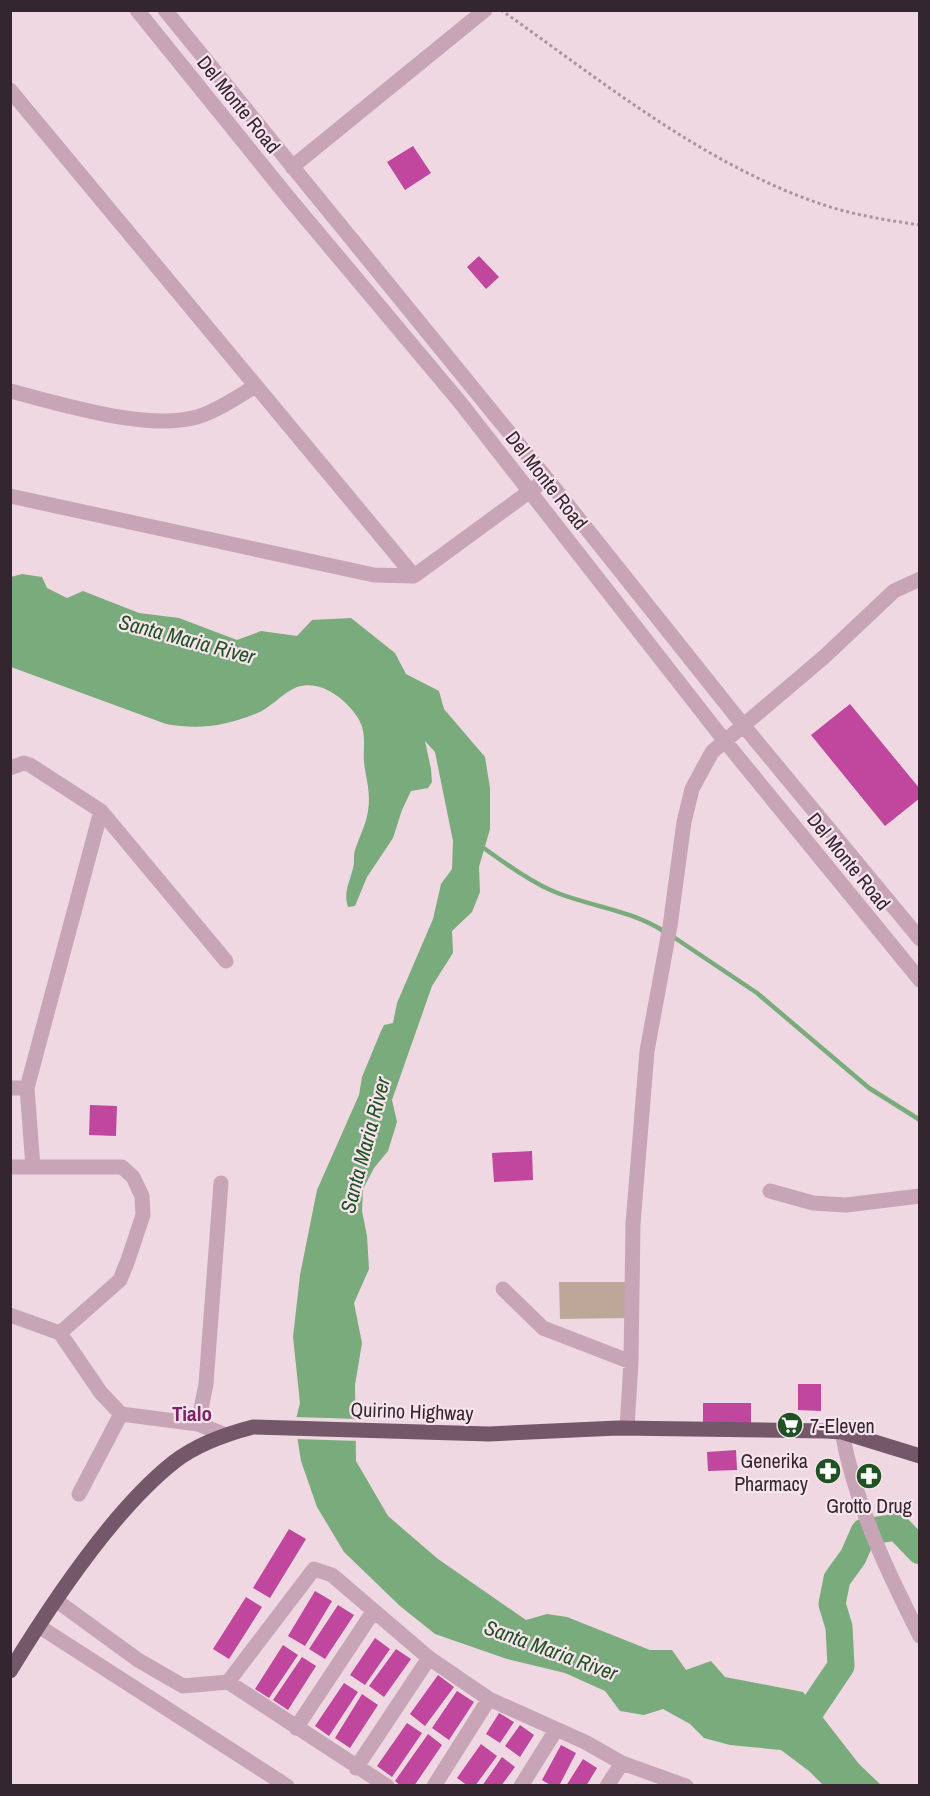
<svg xmlns="http://www.w3.org/2000/svg" width="930" height="1796" font-family="'Archivo Narrow',sans-serif">
<style>
.green{fill:#bda799}
.water{fill:#79ab7d}
.pier{fill:#efd8e2}
.lines{fill:none;stroke-linecap:round;stroke-linejoin:round}
.stream{stroke:#79ab7d;stroke-width:4.5}
.river{stroke:#79ab7d;stroke-width:27}
.building{fill:#c0469e}
.path{stroke:#b290a2;stroke-width:3;stroke-dasharray:3 3;stroke-linecap:butt}
.minor{stroke:#c7a5b6;stroke-width:15}
.major{stroke:#74586a;stroke-width:15}
.labels{text-anchor:middle;dominant-baseline:central;stroke-width:4.5;stroke-linejoin:round;paint-order:stroke}
.street-label{font-size:20px;fill:#33262e;stroke:#f8e4ec}
.poi-label{font-size:20px;fill:#33262e;stroke:#f8e4ec;text-anchor:start}
.water-label{font-size:21px;font-style:italic;fill:#1e5223;stroke:#f8e4ec}
.neighbourhood-label{font-size:21px;font-weight:bold;fill:#7e2365;stroke:#f8e4ec}
</style>
<rect width="100%" height="100%" fill="#efd8e2"/>
<path class="green" d="M559,1282H628L629,1318L560,1319Z"/>
<path class="water" d="M22,574L42,577L47,588L67,598L83,591L139,613L179,618L237,640L261,631L297,636L312,620L351,618L395,653L406,674L439,691L444,709L485,757L490,788V829L479,867L480,892L472,912L452,931L453,953L432,986L392,1100L397,1122L388,1151L374,1168L363,1189L362,1211L367,1236L369,1269L354,1303L362,1343L355,1385L356,1461L388,1516L438,1559L526,1620L547,1614L567,1617L650,1650H672L686,1670L711,1661L725,1677L803,1692L859,1764L881,1785H823L809,1771L781,1750L730,1745L704,1738L690,1724L663,1709L644,1715L620,1711L605,1691L565,1673L507,1659L435,1634L400,1606L344,1552L317,1507L301,1461L295,1423L300,1403L293,1337L300,1275L317,1190L359,1095L362,1077L381,1031L384,1025L393,1023L397,1003L433,919L441,884L452,869L453,841L435,752L425,741L431,769L432,782L428,788L411,791L402,810L393,838L367,877L355,906L348,907C343,892 350,882 353,868C355,862 353,856 355,850C359,837 366,825 368,811C371,793 366,779 364,762C363,745 367,733 358,718C346,699 321,679 297,687C282,693 270,709 255,714C224,726 199,730 166,724L11,667V577Z"/>
<path class="pier" d="M294,1417L358,1419L359,1441L295,1439Z"/>
<g class="lines">
<path class="stream" d="M481,846C503,862 535,885 560,894C595,907 633,911 665,932
M672,936L757,993L869,1088L920,1120"/>
<path class="river" d="M808,1735L810,1712L841,1666L839,1627L832,1604L837,1579L853,1557L864,1532L897,1527L920,1551"/>
</g>
<path class="building" d="M413,146L431,173L405,190L387,162Z
M479,256L499,277L486,289L467,267Z
M850,704L920,789V798L885,826L811,735Z
M90,1105L117,1106L116,1136L89,1135Z
M532,1151L533,1180L494,1182L492,1153Z
M798,1384H821V1411L798,1410Z
M703,1403H751V1424H703Z
M736,1450L737,1470L708,1471L707,1452Z
M289,1529L306,1539L270,1598L253,1588Z
M315,1591L332,1601L305,1646L288,1636Z
M246,1597L262,1607L229,1659L213,1649Z
M338,1605L354,1615L325,1659L309,1649Z
M375,1638L390,1649L365,1685L350,1675Z
M283,1645L298,1655L269,1698L255,1689Z
M396,1649L411,1659L384,1697L369,1686Z
M302,1657L316,1666L288,1710L273,1700Z
M438,1675L454,1687L425,1726L410,1714Z
M344,1683L358,1692L329,1736L315,1726Z
M457,1691L474,1702L449,1740L432,1728Z
M362,1694L378,1705L350,1748L335,1738Z
M499,1713L514,1722L500,1743L486,1734Z
M407,1723L422,1733L392,1777L377,1766Z
M520,1725L534,1735L520,1757L505,1746Z
M428,1734L442,1745L414,1786H401L395,1781Z
M481,1744L497,1756L475,1786H468L457,1778Z
M561,1745L576,1753L559,1786H552L542,1780Z
M502,1757L515,1767L501,1786H482Z
M583,1759L597,1768L586,1786H566Z"/>
<g class="lines">
<path class="path" d="M501,10C602,81 703,164 821,204C853,215 886,220 920,225"/>
<path class="minor" d="M137,10L288,197L459,401L724,740L920,980
M165,10L547,479L743,725L920,939
M10,90L414,576
M292,167L485,10
M10,391C62,404 146,431 197,417C217,411 237,397 254,387
M10,496L374,575L414,576L537,486
M10,768L24,763L30,765L101,811L226,961
M10,1088H27L33,1167
M27,1088L101,811
M10,1167H122L133,1177L142,1196L143,1215L128,1260L120,1280L60,1333
M770,1191L813,1203L846,1205L920,1196
M503,1289L543,1328L631,1362
M10,1315L60,1333L101,1393L121,1414L198,1424L223,1434
M198,1424L206,1384L221,1183
M627,1428L631,1362L633,1224L647,1051L670,926L684,822L692,789L712,752L824,657L894,591L920,579
M842,1432C855,1504 887,1571 920,1636
M79,1494L121,1414
M57,1601L138,1660L183,1686L228,1682L387,1786
M40,1627L287,1786
M228,1682L314,1569L332,1575L429,1658L489,1699L585,1742L622,1763L686,1786
M296,1728L373,1612
M356,1768L429,1658
M434,1786L489,1699
M521,1786L556,1730
M607,1786L622,1763"/>
<path class="major" d="M10,1671C51,1604 113,1510 174,1462C197,1444 226,1434 253,1427L489,1434L618,1428L826,1431L842,1432L920,1456"/>
</g>
<defs>
<symbol id="supermarket-disc" viewBox="-11 -11 22 22"><circle r="9.5" fill="#1e5223" stroke="#f8e4ec"/><path d="M-6-5.5h2.5l.6 2H6L4.5 2H-2.5L-4.4-4H-6ZM-1.5 3.2a1.3 1.3 0 1 0 .1 0ZM3 3.2a1.3 1.3 0 1 0 .1 0Z" fill="#fff"/></symbol>
<symbol id="pharmacy-disc" viewBox="-11 -11 22 22"><circle r="9.5" fill="#1e5223" stroke="#f8e4ec"/><path d="M-2-6h4v4h4v4h-4v4h-4v-4h-4v-4h4Z" fill="#fff"/></symbol>
</defs>
<g fill-rule="evenodd">
<use href="#supermarket-disc" x="775" y="1410" width="30" height="30"/>
<use href="#pharmacy-disc" x="813" y="1456" width="30" height="30"/>
<use href="#pharmacy-disc" x="854" y="1461" width="30" height="30"/>
</g>
<g class="labels">
<g class="street-label">
<text transform="translate(239 104) rotate(51)">Del Monte Road</text>
<text transform="translate(547 480) rotate(52)">Del Monte Road</text>
<text transform="translate(849 861) rotate(51)">Del Monte Road</text>
<text transform="translate(412 1411) rotate(2)">Quirino Highway</text>
</g>
<g class="poi-label">
<text x="810" y="1425">7-Eleven</text>
<text x="808" y="1460" text-anchor="end">Generika<tspan x="808" dy="23">Pharmacy</tspan></text>
<text x="869" y="1505" text-anchor="middle">Grotto Drug</text>
</g>
<g class="water-label">
<text transform="translate(187 639) rotate(15)">Santa Maria River</text>
<text transform="translate(365 1145) rotate(-75)">Santa Maria River</text>
<text transform="translate(551 1650) rotate(20)">Santa Maria River</text>
</g>
<g class="neighbourhood-label">
<text x="192" y="1413">Tialo</text>
</g>
</g>
<rect width="930" height="1796" fill="none" stroke="#33262e" stroke-width="24"/>
</svg>
